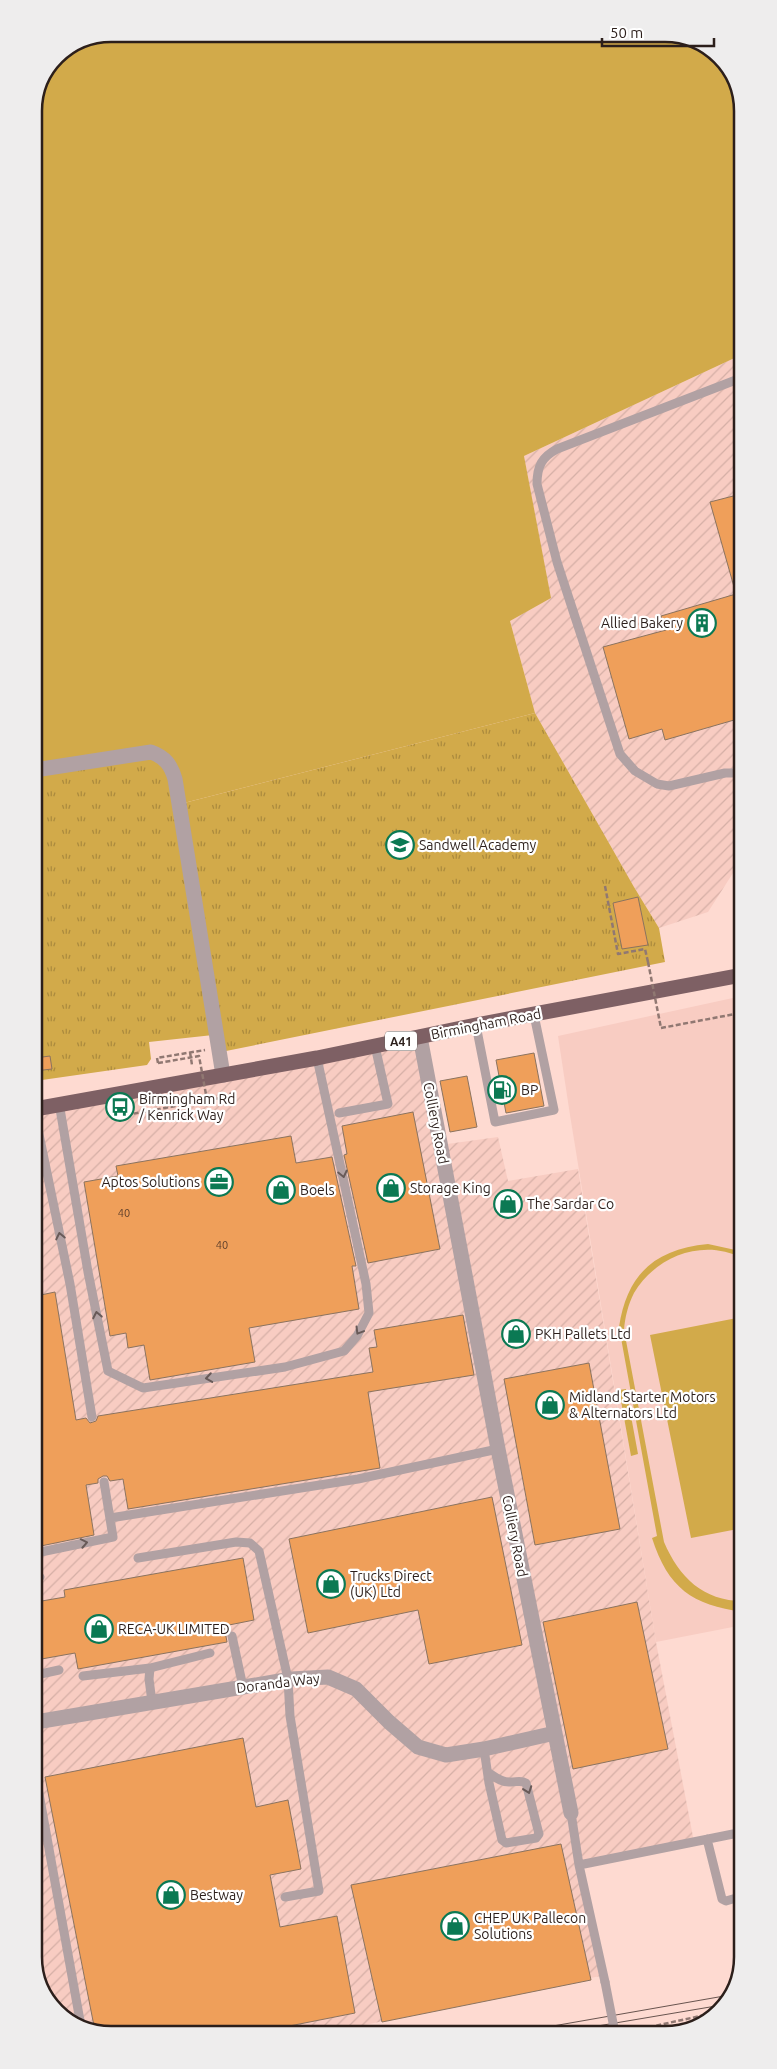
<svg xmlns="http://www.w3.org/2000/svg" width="777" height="2069" font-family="Ubuntu,sans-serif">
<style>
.built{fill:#f8ccc2}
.industrial{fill:url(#industrial-furrows)}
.green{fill:#d2aa4a}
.park{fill:url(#park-tufts)}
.building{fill:#ef9f5a;stroke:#8b735f}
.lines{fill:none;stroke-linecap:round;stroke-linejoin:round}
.path{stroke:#907872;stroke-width:2.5;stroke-dasharray:5 2.5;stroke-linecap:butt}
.service{stroke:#b1a1a3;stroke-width:9}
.minor{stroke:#b1a1a3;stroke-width:15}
.trunk{stroke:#7e6064;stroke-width:15}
.tram{stroke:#68544f;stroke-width:1}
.path-bridge{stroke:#907872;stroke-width:2.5;stroke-dasharray:5 2.5;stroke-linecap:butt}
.service-bridge{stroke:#b1a1a3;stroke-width:9}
.oneway{stroke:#685a58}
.labels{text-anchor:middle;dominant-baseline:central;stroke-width:4.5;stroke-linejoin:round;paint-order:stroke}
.number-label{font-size:11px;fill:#5d3f2b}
.shield{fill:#fff;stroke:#6b625f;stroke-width:1}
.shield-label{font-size:12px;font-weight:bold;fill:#2c1f1b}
.poi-label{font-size:14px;fill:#2c1f1b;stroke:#fff;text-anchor:start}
.street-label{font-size:14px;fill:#2c1f1b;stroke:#fff}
.rim{fill:none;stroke:#2c1f1b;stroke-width:2.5}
</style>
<defs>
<pattern id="industrial-furrows" width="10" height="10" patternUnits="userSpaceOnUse" patternTransform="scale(1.25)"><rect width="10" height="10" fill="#f8ccc2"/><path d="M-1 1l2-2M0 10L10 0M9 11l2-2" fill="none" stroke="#d5afa6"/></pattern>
<pattern id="park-tufts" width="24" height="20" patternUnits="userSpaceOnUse" patternTransform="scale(1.25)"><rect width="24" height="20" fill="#d2aa4a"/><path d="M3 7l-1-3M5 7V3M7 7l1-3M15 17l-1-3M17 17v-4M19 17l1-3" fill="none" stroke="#ab8a3d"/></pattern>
</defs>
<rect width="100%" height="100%" fill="#fedad1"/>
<path class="built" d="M742,996L743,1625L656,1642L570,1115L558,1036Z"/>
<path class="industrial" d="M741,355L742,859L708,912L659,928L634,887L535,713L510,621L550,598L524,456Z
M420,1037L440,1145L498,1137L508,1181L578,1169L656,1642L694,1842L579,1865L605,1975L321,2034L106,2035L64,2019L36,1978L35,1107Z"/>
<path class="green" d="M112,34H671L716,53L741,91V355L524,456L551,598L510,621L535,713L184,803L35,776L34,107L57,56Z
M708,1244L740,1251L742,1252V1258C703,1238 656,1256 634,1293C628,1305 625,1317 624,1330L664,1542C679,1577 703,1601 743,1601V1612C692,1605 668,1588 652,1538L657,1536L619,1327C627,1274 655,1249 708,1244Z
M742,1317L743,1528L691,1538L650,1335Z
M626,1389L638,1454L631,1456L619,1390Z"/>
<path class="park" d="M535,713L634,887L659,928L665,962L221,1052L184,803Z
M150,757L162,762L169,775L213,1035L149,1042L151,1059L147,1065L35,1081V776Z"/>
<path class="building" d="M741,494V718L665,740L662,729L629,739L603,647L666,630L661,616L736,594L710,502Z
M638,897L648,945L622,949L613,903Z
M534,1053L544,1106L506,1113L496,1060Z
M50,1056L52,1069L35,1071V1058Z
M467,1076L477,1127L450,1132L440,1081Z
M413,1112L440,1249L368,1263L344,1155L347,1154L342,1126Z
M291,1136L296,1163L332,1157L356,1266H352L359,1309L249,1328L255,1362L150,1380L144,1345L128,1348L126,1333L110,1336L84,1182L118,1176L116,1166Z
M55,1292L76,1420L86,1418L90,1423L96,1421L98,1416L373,1372L369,1348L377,1347L374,1330L463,1315L474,1375L368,1392L380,1468L128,1509L123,1479L110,1481L107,1476H103L98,1479V1483L86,1485L94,1535L36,1547V1296Z
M589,1363L620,1529L535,1545L504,1379Z
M492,1497L522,1645L429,1664L418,1610L308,1633L289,1539Z
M243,1558L254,1620L224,1626L227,1642L78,1669L75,1653L36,1660V1602L65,1597L64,1590Z
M637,1602L668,1749L573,1769L543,1622Z
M243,1738L256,1807L288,1800L301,1869L270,1875L280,1927L337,1916L355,2013L249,2034L106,2035L95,2031L45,1777Z
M561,1844L591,1980L382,2022L351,1885Z"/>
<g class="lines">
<path class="path" d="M605,886L618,954L645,949L648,962
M661,1028L735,1014L742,1041
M190,1052L192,1065
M158,1063L157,1058L205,1050
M124,1108L126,1115L231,1096L230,1090
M627,2032L714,2013"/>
<path class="service" d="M741,378L557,449C542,457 537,466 537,484L557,562L620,754L635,771L657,784L669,786L725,773H742
M742,873L738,885L742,900
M476,1025L495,1122L554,1110L534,1015
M59,1103L88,1272L108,1371L143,1388L285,1367L344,1351L357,1336L369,1313L366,1284L317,1058
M339,1113L388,1104L375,1046
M35,1115L70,1284L92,1417
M110,1518L358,1479L498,1449
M36,1553L113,1537L104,1482
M138,1558L236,1542L250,1543L259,1551L288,1679L290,1716L319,1891L285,1897
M36,1578L40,1577
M232,1636L243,1687
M36,1675L59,1670
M83,1676L150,1668
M152,1702L149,1679L150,1668L210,1653
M484,1749L489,1783L502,1840L506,1843L536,1838L539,1834L526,1783C521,1780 517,1782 511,1782C502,1783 495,1777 489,1773
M36,1777L81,2026
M571,1813L579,1865L605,1982
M707,1839L722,1899L726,1901L743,1896
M579,1865L743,1832"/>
<path class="minor" d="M35,770L151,752C165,757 171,765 175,779L223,1075
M420,1037L498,1449L571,1813
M36,1722L291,1679L328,1677L356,1689L389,1722L418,1747L446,1755L484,1749L555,1733"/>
<path class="trunk" d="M35,1109L317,1058L476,1025L742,975"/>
<path class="tram" d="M513,2033L730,1995
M556,2033L728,2004"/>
<path class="path-bridge" d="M648,962L661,1028
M158,1063L199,1056L207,1100"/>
<path class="service-bridge" d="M605,1982L615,2033"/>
</g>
<defs><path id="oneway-chevron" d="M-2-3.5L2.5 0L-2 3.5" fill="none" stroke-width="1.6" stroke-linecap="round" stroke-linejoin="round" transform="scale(1.25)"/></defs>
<g class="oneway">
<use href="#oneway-chevron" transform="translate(343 1174) rotate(77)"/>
<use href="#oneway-chevron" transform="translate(60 1236) rotate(-102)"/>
<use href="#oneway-chevron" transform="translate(97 1315) rotate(-101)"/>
<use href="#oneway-chevron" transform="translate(359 1331) rotate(121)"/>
<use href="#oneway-chevron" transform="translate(209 1378) rotate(171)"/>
<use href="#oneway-chevron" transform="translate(84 1543) rotate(-11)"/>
<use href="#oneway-chevron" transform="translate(528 1790) rotate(70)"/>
</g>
<defs>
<symbol id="building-ring" viewBox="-11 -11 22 22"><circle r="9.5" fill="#fff" stroke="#0b7953" stroke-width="1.5"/><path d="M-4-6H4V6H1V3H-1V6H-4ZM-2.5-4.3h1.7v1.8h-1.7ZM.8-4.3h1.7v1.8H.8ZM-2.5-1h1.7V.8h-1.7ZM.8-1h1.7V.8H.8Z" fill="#0b7953"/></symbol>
<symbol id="school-ring" viewBox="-11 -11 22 22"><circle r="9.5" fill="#fff" stroke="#0b7953" stroke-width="1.5"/><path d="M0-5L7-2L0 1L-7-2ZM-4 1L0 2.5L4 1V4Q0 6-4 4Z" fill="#0b7953"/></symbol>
<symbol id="fuel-ring" viewBox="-11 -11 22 22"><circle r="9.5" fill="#fff" stroke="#0b7953" stroke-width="1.5"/><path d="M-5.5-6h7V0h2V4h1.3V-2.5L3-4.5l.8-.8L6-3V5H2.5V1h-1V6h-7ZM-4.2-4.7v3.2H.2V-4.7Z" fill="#0b7953"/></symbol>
<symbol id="bus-ring" viewBox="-11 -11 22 22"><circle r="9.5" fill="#fff" stroke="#0b7953" stroke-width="1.5"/><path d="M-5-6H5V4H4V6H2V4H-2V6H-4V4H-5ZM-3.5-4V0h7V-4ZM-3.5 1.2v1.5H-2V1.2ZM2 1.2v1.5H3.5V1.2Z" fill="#0b7953"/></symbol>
<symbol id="office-ring" viewBox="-11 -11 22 22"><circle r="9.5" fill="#fff" stroke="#0b7953" stroke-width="1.5"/><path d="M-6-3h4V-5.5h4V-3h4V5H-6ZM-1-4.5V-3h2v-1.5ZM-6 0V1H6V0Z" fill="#0b7953"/></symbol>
<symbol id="shop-ring" viewBox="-11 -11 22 22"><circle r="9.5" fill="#fff" stroke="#0b7953" stroke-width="1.5"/><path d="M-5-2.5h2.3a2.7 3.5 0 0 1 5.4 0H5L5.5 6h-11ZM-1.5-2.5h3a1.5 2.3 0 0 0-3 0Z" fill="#0b7953"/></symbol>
</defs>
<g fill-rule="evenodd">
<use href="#building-ring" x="686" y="607" width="32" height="32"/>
<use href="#school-ring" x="384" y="829" width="32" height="32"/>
<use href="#fuel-ring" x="486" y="1074" width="32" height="32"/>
<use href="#bus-ring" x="104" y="1091" width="32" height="32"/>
<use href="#office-ring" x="203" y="1166" width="32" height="32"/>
<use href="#shop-ring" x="375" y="1172" width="32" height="32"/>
<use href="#shop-ring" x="265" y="1174" width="32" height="32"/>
<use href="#shop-ring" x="492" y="1188" width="32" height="32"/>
<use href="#shop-ring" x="500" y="1318" width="32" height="32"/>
<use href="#shop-ring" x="534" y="1389" width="32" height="32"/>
<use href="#shop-ring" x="315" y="1568" width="32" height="32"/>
<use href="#shop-ring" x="83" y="1613" width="32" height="32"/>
<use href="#shop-ring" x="155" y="1879" width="32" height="32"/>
<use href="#shop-ring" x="439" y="1910" width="32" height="32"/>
</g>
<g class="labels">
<g class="number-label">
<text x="124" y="1213">40</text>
<text x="222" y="1245">40</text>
</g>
<rect class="shield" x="385" y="1031.5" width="32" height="19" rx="4"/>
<g class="shield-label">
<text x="401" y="1041">A41</text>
</g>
<g class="poi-label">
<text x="683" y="623" text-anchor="end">Allied Bakery</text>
<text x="419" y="845">Sandwell Academy</text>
<text x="521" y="1090">BP</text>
<text x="139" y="1099">Birmingham Rd<tspan x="139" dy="16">/ Kenrick Way</tspan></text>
<text x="200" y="1182" text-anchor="end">Aptos Solutions</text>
<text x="410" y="1188">Storage King</text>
<text x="300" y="1190">Boels</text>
<text x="527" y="1204">The Sardar Co</text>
<text x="535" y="1334">PKH Pallets Ltd</text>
<text x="569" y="1397">Midland Starter Motors<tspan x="569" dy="16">&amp; Alternators Ltd</tspan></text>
<text x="350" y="1576">Trucks Direct<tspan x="350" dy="16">(UK) Ltd</tspan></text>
<text x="118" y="1629">RECA-UK LIMITED</text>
<text x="190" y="1895">Bestway</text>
<text x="474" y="1918">CHEP UK Pallecon<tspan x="474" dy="16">Solutions</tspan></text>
</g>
<g class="street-label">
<text transform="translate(486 1024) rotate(-11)">Birmingham Road</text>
<text transform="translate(436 1123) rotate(79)">Colliery Road</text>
<text transform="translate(515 1536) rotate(79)">Colliery Road</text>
<text transform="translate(278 1683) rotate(-7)">Doranda Way</text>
</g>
</g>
<path d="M0 0H777V2069H0ZM111 42H665A69 69 0 0 1 734 111V1957A69 69 0 0 1 665 2026H111A69 69 0 0 1 42 1957V111A69 69 0 0 1 111 42Z" fill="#eeeded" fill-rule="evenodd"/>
<path class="rim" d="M111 42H665A69 69 0 0 1 734 111V1957A69 69 0 0 1 665 2026H111A69 69 0 0 1 42 1957V111A69 69 0 0 1 111 42Z"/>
<path d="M602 38v8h112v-8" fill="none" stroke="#2c1f1b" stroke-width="2.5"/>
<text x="610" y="38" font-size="15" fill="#2c1f1b" stroke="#ffffff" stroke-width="4" paint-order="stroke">50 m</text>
</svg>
